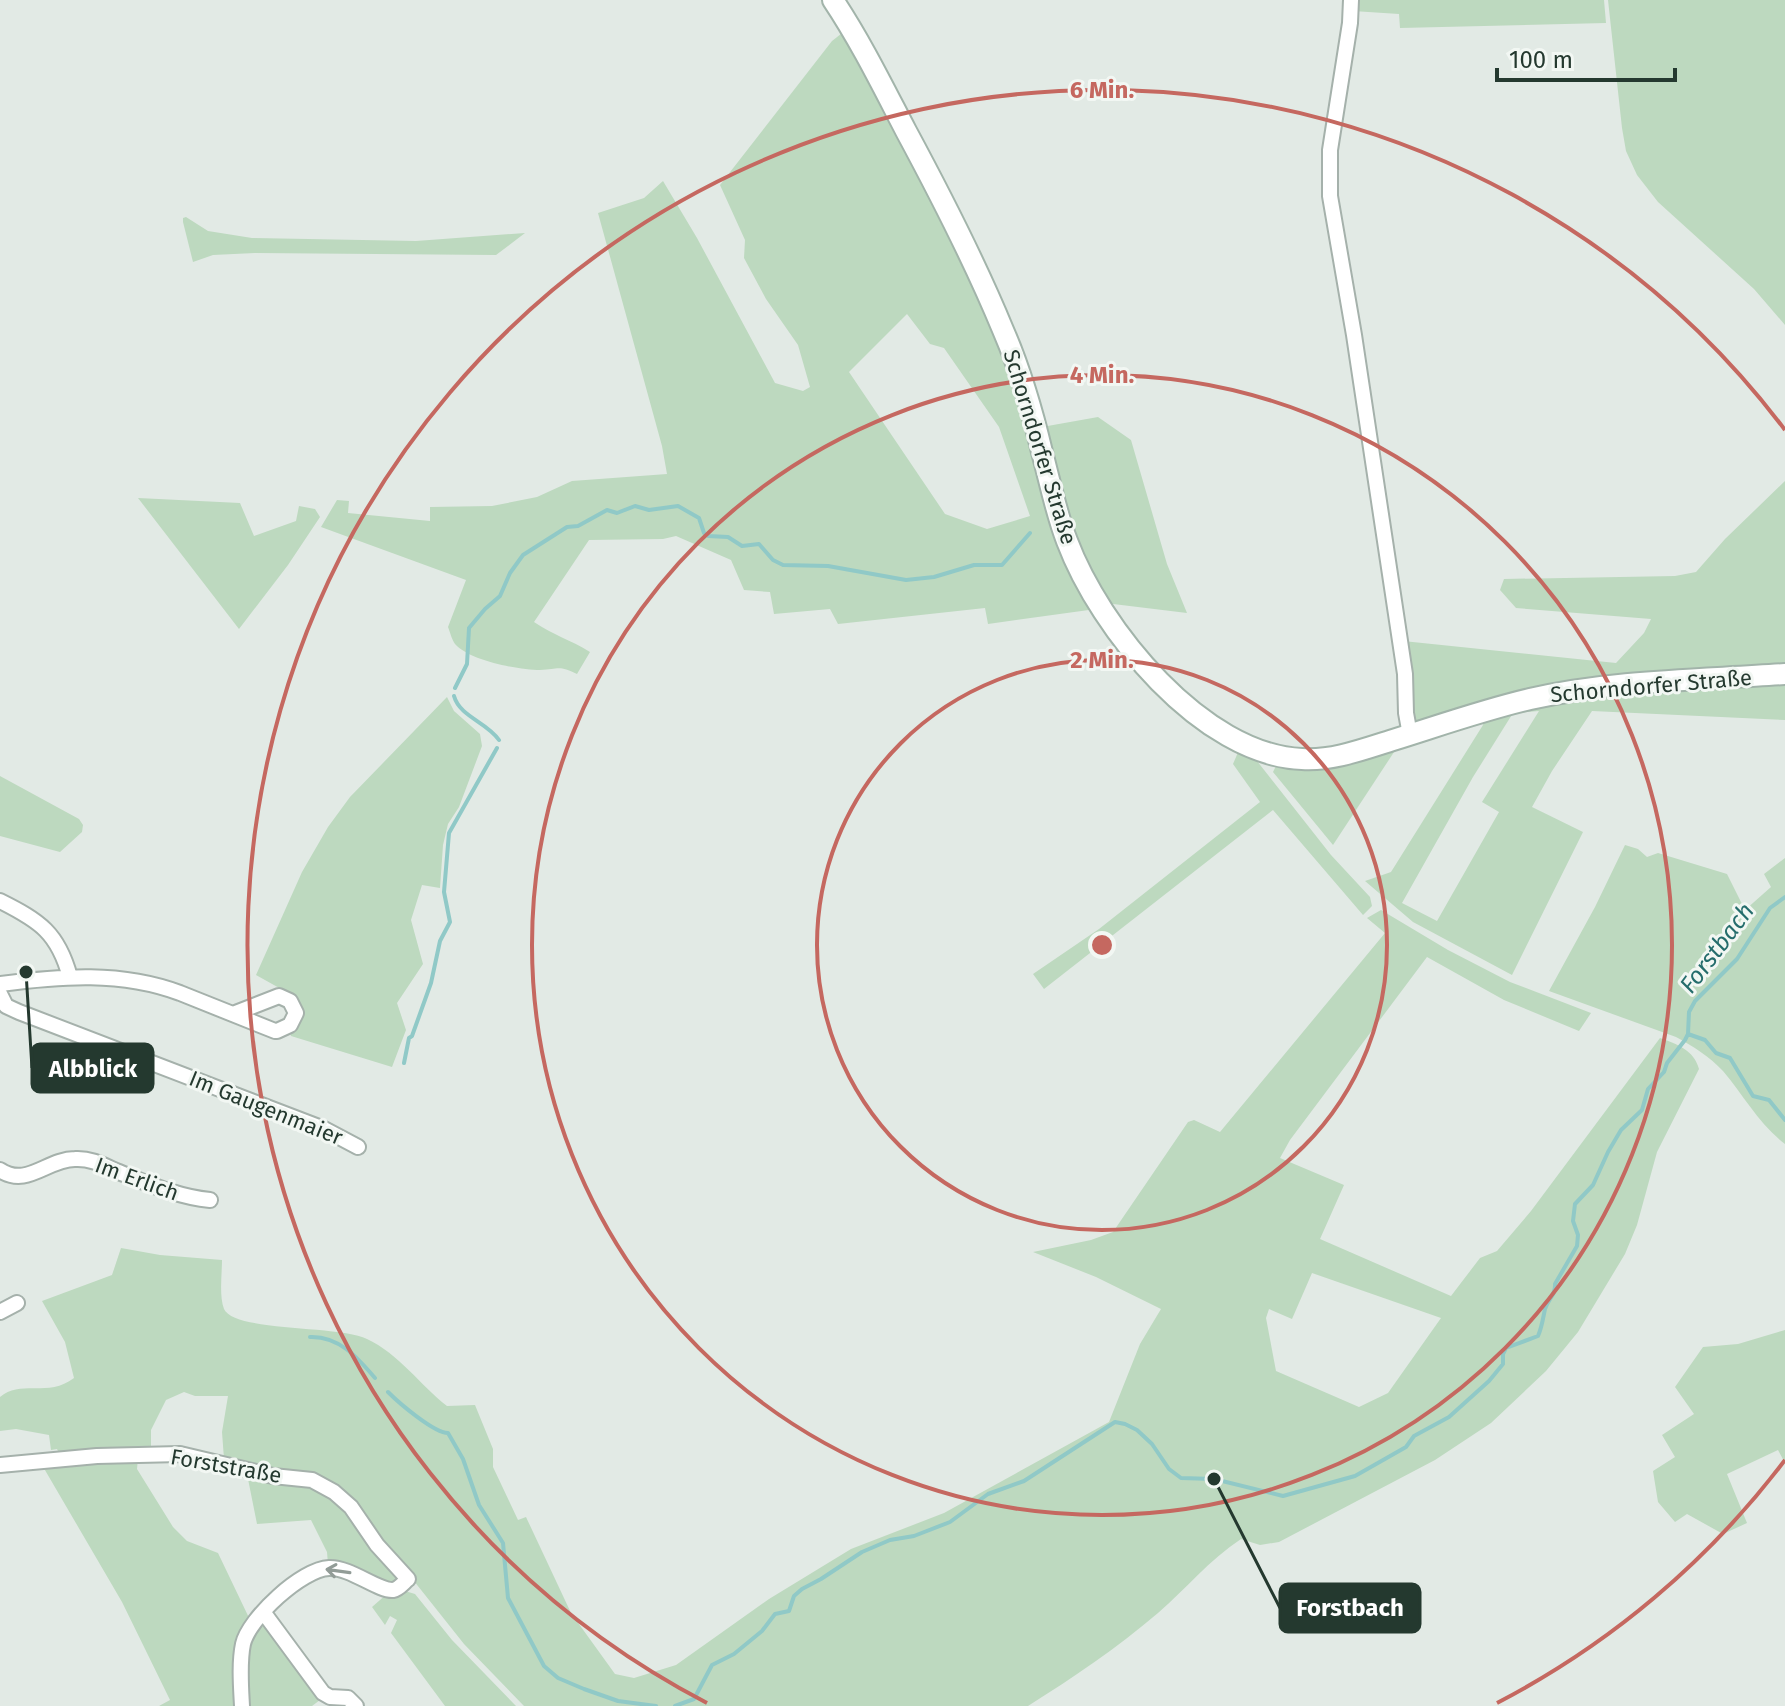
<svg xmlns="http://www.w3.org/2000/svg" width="1785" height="1706" font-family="'Fira Sans',sans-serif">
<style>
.green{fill:#bdd9bf;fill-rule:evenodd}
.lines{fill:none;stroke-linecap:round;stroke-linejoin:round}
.stream{stroke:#90c9c7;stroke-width:4}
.minor-casing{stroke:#a5b1ab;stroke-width:18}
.secondary-casing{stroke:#a2b4aa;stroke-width:24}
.minor{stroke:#fff;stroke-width:14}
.secondary{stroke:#fff;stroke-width:20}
.oneway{stroke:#929c97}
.ring{fill:none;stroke:#c56860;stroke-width:4}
.labels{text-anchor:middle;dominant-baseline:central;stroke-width:6;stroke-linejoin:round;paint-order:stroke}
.street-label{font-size:22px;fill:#24392f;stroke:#f2f7f3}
.water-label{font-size:24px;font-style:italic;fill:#256d6c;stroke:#f2f7f3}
.centre{fill:#c56860;stroke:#f2f7f3;stroke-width:4}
.ring-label{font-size:24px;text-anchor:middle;font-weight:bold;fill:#c56860;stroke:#f2f7f3;stroke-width:6;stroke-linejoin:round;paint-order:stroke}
.leader{fill:none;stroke:#24392f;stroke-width:3}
.callout-dot{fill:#24392f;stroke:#f2f7f3;stroke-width:3}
.callout{fill:#24392f;stroke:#24392f;stroke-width:3}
.callout-label{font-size:24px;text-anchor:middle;font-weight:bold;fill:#fff}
</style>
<rect width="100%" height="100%" fill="#e2eae5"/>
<path class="green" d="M1353,0H1604L1606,23L1400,28L1399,14L1353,11Z
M1608,0H1785V325L1754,289L1658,202L1637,175L1626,151L1622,128Z
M846,30L990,312L1096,609L988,624L985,608L838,624L830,609L774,614L770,592L744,590L731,560L676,536L663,539L589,540L534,622C553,635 571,640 590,652L577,674C559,665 559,669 540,670C519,670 470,661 455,644C452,640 450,632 448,627L466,580L321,527L337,500L349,501L348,513L430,521V507L492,506L537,497L572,481L667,474L662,446L598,213L644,198L663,181L697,238L775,383L803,391L810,387L798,345L766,299L744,258L745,240L720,185L832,41ZM907,314L930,344L944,348L999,427L1030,516L987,529L945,514L849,372Z
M186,217L208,231L252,238L416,241L525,233L496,255L255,253L213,255L193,262L183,222V218Z
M1098,417L1131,440L1167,564L1187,613L1105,603L1077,549L1042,427Z
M1785,481V669L1622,679L1419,726L1412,722L1403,641L1616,663L1644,633L1651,619L1516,608L1500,590L1504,579L1675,576L1696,572L1725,539Z
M138,498L240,503L254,536L296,521L299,506L315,509L320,517L288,565L239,629Z
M1785,680V720L1592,711L1552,771L1532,807L1583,832L1512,975L1413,922L1365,881L1391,872L1483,725L1484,717L1549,701ZM1539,711L1482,802L1499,812L1437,921L1402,903L1473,777L1513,713Z
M447,697L454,711L480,734L482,746L459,807L448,824L443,845L440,888L422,885L411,920L423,964L397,1003L406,1030L392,1067L291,1036L290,1033L300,1018L290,994L256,975L302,872L328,827L350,797Z
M1396,749L1333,845L1273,772L1277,764Z
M1239,750L1257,761L1331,855L1370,897L1372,906L1363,915L1273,810L1044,989L1033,974L1099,929L1260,802L1233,764Z
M0,776L79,819L83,825L82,832L60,852L0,836Z
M1625,845L1638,849L1647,857L1658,853L1727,874L1745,910L1771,887L1764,874L1785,858V1144C1759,1124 1744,1096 1723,1071C1710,1057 1693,1046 1676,1037L1549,991L1595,907Z
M1381,910L1448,950L1510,982L1591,1013L1579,1031L1504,1000L1427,957L1290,1140L1280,1158L1344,1185L1320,1239L1451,1296L1480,1258L1497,1251L1531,1211L1660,1038C1677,1044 1694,1050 1699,1069L1657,1152L1637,1225L1625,1254L1578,1332L1546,1371L1491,1423L1435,1460L1279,1542L1260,1545L1241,1539C1209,1560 1187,1588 1158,1613C1117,1648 1074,1677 1028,1706H524L464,1644L406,1571L393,1585L328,1564L327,1552L311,1520L257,1524L247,1474L224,1459L222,1432L228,1396H195L184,1392L166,1400L151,1430V1450L138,1458L137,1469L173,1527L187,1541L218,1553L251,1622L240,1706H159L170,1700L122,1602L42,1465L59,1453L57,1449L51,1450L49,1435L16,1429L0,1431V1397C21,1379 48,1398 74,1378L65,1342L42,1301L112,1275L121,1248L160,1255L222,1260C222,1274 219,1296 224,1309C234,1332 339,1325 367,1339C399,1354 420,1385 447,1406L475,1405L493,1449V1467L518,1520L526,1517L571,1613L615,1674L634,1678L676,1665L769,1599L851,1549L944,1513L1109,1422L1140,1344L1161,1309L1096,1277L1033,1252L1091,1240L1113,1232L1188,1122L1194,1120L1220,1132L1385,933L1367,918ZM1312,1273L1441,1318L1388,1393L1359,1407L1276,1371L1266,1318L1269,1309L1292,1319Z
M1785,1330V1463L1778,1450L1727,1474L1747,1523L1723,1534L1687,1514L1675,1522L1658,1502L1653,1471L1675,1457L1662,1435L1694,1414L1675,1387L1703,1347L1738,1344Z
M405,1591L415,1594L452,1640L516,1706H445L391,1633L397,1620L390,1616L385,1625L372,1607L388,1593Z
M267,1626L274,1631L320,1700L312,1706H246C245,1681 241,1645 259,1627Z"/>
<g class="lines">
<path class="stream" d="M455,688L467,664L469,628L485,609L500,596L510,573L523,555L567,527L578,526L607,510L617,513L635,506L649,510L678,506L699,518L704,533L708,536L728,537L742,546L759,544L773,560L783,565L828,566L906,580L934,577L974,565H1002L1030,533
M454,696C460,717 487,722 499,740
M1688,1034L1705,1040L1716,1053L1730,1058L1753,1096L1769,1100L1785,1120
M404,1063L409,1038L412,1036L431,983L440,941L450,922L444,892L449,833L497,748
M310,1337C339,1336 357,1357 375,1378
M388,1392C399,1403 434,1433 448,1433L463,1459L479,1505L503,1543L508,1598L544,1666L558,1678L584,1689L618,1701L656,1706
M675,1706L694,1699L712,1665L734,1654L762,1631L775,1614L789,1611L794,1596L802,1589L821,1579L862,1552L890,1540L914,1536L950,1522L988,1494L1024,1481L1115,1422L1125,1424L1137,1430L1152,1444L1169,1469L1181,1478L1214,1479L1283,1496L1355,1476L1406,1447L1414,1436L1449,1417L1489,1381L1503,1364V1354L1506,1348L1538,1336C1542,1327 1543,1318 1545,1309C1548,1299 1556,1295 1555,1284L1577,1246L1578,1235L1573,1221L1575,1204L1593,1185L1608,1152L1621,1130L1642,1110L1648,1089L1664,1072L1667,1063L1685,1040L1688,1034L1689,1012L1695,1001L1737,959L1770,908L1785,897"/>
<defs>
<path id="minor" d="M1351,0L1350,23L1330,150V196L1354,335L1405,674L1406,713L1410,735
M0,901C40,921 58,933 70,977
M0,984C61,976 121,971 180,993L275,1031H277L290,1025L296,1013L290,1001L279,996L233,1014
M0,994L6,1006L19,1012L324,1129L358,1147
M0,1170C27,1188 47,1159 75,1159C90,1158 103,1165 116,1171C147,1183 177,1197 210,1200
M0,1312L17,1303
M0,1465L97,1456L180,1454L273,1476L312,1480L334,1492L351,1507L377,1545L408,1579C403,1583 399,1589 393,1590C378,1591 350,1567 329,1568C302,1569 249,1618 243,1644C239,1663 241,1687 242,1706
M264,1613L323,1693L330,1697L348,1698L356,1706"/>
<path id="secondary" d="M833,0C861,42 883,87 906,131C941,196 975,262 1003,330C1020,369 1032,410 1042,452C1050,482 1056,513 1067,541C1100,629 1202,755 1302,759C1333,761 1364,749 1393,740C1438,726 1483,710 1530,699C1613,680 1700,680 1785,674"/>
</defs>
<use href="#minor" class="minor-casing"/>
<use href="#secondary" class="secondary-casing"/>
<use href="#minor" class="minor"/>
<use href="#secondary" class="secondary"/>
</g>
<defs><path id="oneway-shaft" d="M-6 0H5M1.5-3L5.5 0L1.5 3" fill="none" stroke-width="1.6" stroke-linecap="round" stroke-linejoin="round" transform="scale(2)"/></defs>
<use class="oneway" href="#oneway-shaft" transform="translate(338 1571) rotate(-172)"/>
<g class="ring">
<circle cx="1102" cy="945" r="285"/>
<circle cx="1102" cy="945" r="570"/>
<path d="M1785 1460A855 855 0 0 1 1497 1703M707 1703A855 855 0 1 1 1785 430"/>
</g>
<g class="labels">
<g class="street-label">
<text transform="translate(1040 447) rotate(73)">Schorndorfer Straße</text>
<text transform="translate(1651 686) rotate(-5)">Schorndorfer Straße</text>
<text transform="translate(266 1108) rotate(22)">Im Gaugenmaier</text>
<text transform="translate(137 1179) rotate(20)">Im Erlich</text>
<text transform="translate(226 1466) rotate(10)">Forststraße</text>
</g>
<g class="water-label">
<text transform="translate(1717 948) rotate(-53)">Forstbach</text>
</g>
</g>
<circle cx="1102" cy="945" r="12" class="centre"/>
<g class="ring-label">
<text x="1102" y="98">6 Min.</text>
<text x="1102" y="383">4 Min.</text>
<text x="1102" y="668">2 Min.</text>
</g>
<path class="leader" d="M26 972L32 1068M1214 1479L1280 1608"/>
<g class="callout-dot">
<circle cx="26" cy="972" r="8"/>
<circle cx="1214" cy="1479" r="8"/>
</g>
<g class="callout">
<rect x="32" y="1044" width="121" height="48" rx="8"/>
<rect x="1280" y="1584" width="140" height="48" rx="8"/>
</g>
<g class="callout-label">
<text x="93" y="1077">Albblick</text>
<text x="1350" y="1616">Forstbach</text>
</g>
<path d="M1497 68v12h178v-12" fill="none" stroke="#24392f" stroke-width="4"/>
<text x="1509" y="68" font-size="24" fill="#24392f" stroke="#f2f7f3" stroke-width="6" paint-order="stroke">100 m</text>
</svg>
